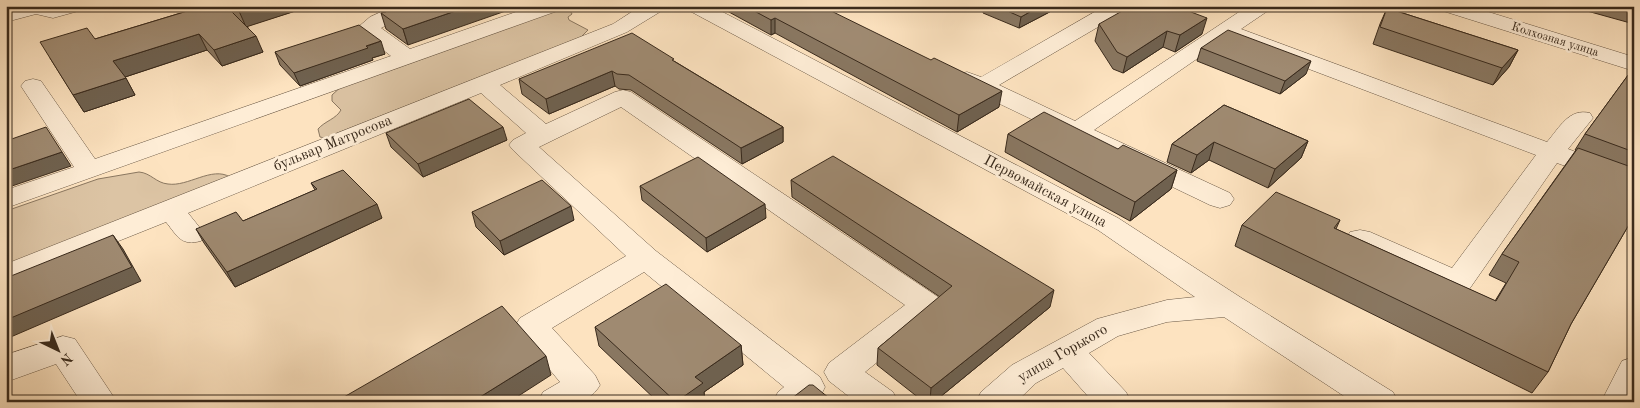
<svg xmlns="http://www.w3.org/2000/svg" width="1640" height="408" font-family="'Old Standard TT',serif">
<style>
.green{fill:#dcc4a4;stroke:#8a7760}
.lines{fill:none;stroke-linecap:round;stroke-linejoin:round}
.minor-casing{stroke:#6a5845;stroke-width:1}
.minor{fill:#feedd6;fill-rule:evenodd}
.wall{fill:#897761;stroke:#392a1c}
.shaded-wall{fill:#6f614f;stroke:#392a1c}
.building{fill:#9f8a71;stroke:#392a1c}
.labels{text-anchor:middle;dominant-baseline:central;stroke-width:5;stroke-linejoin:round;paint-order:stroke}
.far-street-label{font-size:12px;fill:#392a1c;stroke:#feedd6}
.street-label{font-size:15px;fill:#392a1c;stroke:#feedd6}
</style>
<rect width="100%" height="100%" fill="#fde3c0"/>
<filter id="stains"><feTurbulence type="fractalNoise" baseFrequency=".004" numOctaves="4"/><feColorMatrix values="0 0 0 0 .2 0 0 0 0 .09 0 0 0 0 .02 0 0 0 .5 -.17"/></filter>
<radialGradient id="worn" r=".72"><stop offset=".6" stop-color="#630" stop-opacity="0"/><stop offset="1" stop-color="#630" stop-opacity=".3"/></radialGradient>
<path class="green" d="M558,10H565L571,12L572,14L568,17L569,20L588,30L581,37L325,138L320,137L318,129C325,121 336,119 341,110L332,101V95L343,85L391,70Z
M139,172C151,173 156,183 168,184C188,187 212,166 230,177L6,265V211L98,179Z"/>
<g class="lines">
<defs>
<path id="minor" d="M19,6H85L82,10L53,18L36,14L6,22V10Z
M394,6H421L418,10L381,28L410,49L533,6H563L560,10L6,208V190L74,167L21,86L25,81L33,79L41,81L95,159L391,56L360,32L357,28L370,17Z
M641,6H666L663,10L627,32L500,85L546,124L615,92L623,90L631,92L938,297L943,305L938,313L865,372L893,392L898,402H856L829,381L824,372L829,363L905,305L621,107L539,147L656,251L820,377L825,387L820,397L814,402H773L778,392L784,387L644,272L552,328L595,375L600,385C587,408 562,402 538,402L543,392L560,382L520,334L515,326L520,318L626,256L513,150L509,145L513,140L526,133L481,93L188,213L205,234L201,241C181,246 178,237 166,222L6,286V264L613,24Z
M685,6H711L1118,218L1240,297L1393,392L1398,402H1353L1224,317L1167,322L1118,336L1089,353L1126,392L1131,402H1093L1063,368L1036,383L1016,402H976L981,392L1012,365L1097,319L1167,300L1195,297L1098,230L688,10Z
M1105,6H1130L1127,10L999,85L1075,121L1248,6H1272L1269,10L1241,29L1547,142C1560,127 1569,108 1590,113L1593,118L1568,149L1634,174V191L1557,163L1468,291L1457,294L1446,291L1350,246L1346,239L1350,232L1360,230L1370,232L1452,268L1536,155L1227,38L1094,130L1230,193L1234,199L1230,205L1220,208L1210,205L973,91L959,84L956,79L959,74L967,72L981,77Z
M1437,6H1469L1634,57V71L1440,10Z
M63,336L75,339L117,402H81L56,364L6,382V355Z
M1634,357V402H1601L1622,361Z"/>
</defs>
<use href="#minor" class="minor-casing"/>
<use href="#minor" class="minor"/>
</g>
<path class="wall" d="M204,6H311L247,26L263,52L222,66L207,50L125,77L135,95L84,112L50,58L95,39Z
M396,6L408,45L386,29L381,13L384,12V10Z
M718,6H821L999,107L957,132L775,33L771,35Z
M984,6H1061L1019,28L983,13Z
M1569,6H1634V24Z
M1387,8L1518,50L1509,67L1493,85L1373,44L1380,24Z
M1099,24L1202,34L1175,52L1163,47L1123,73L1113,69L1095,41Z
M1201,48L1306,74L1280,94L1197,61Z
M275,52L385,54L372,58L373,60L300,86L280,65Z
M674,61L783,127V142L742,164L631,90L619,89L615,86L549,114L522,94L519,79Z
M1634,67V216L1571,324L1548,372L1532,393L1235,246L1242,225L1340,220L1336,229L1495,301L1506,283L1489,275L1502,254L1576,150H1575L1585,134Z
M1224,105L1308,141L1301,158L1268,188L1209,160L1191,173L1167,162L1172,144Z
M386,133L507,140L423,177L391,147Z
M1008,134L1177,170L1171,189L1130,221L1005,152Z
M791,180L1050,307L934,402H924L877,365L878,348L940,297L792,197Z
M311,183L382,218L235,287L204,243L196,229L243,221L315,190Z
M640,186L766,218L707,252L642,200Z
M472,212L574,220L504,255L476,227Z
M595,327L741,345L743,365L704,392L705,402H658L599,346Z"/>
<path class="shaded-wall" d="M253,6H311L246,27L239,11Z
M470,6H520L408,45L403,29Z
M1040,6H1061L1019,28L1021,17Z
M775,18V33L771,35V20Z
M1207,18L1202,34L1175,52L1180,35Z
M1167,31L1163,47L1123,73L1127,57Z
M199,34L207,50L122,78L113,61Z
M256,36L263,52L222,66L214,50Z
M381,41L385,54L372,58L373,60L300,86L294,73Z
M1518,50L1509,67L1493,85L1502,68Z
M1311,61L1306,74L1280,94L1285,81Z
M612,71L615,86L549,114L546,99Z
M126,78L135,95L84,112L73,95Z
M1002,91L999,107L957,132L959,115Z
M503,127L507,140L423,177L418,164Z
M783,127V142L742,164L741,148Z
M1308,141L1301,158L1268,188L1275,169Z
M1214,142L1209,160L1191,173L1197,155Z
M62,152L71,166L6,188V171Z
M1177,170L1171,189L1130,221L1135,202Z
M377,204L382,218L235,287L227,272Z
M765,204L766,218L707,252L706,238Z
M571,206L574,220L504,255L500,241Z
M113,235L123,249L141,281L6,339V320Z
M1054,290L1050,307L934,402H930L931,388Z
M741,345L743,365L704,392L705,402H676L695,377Z
M546,356L551,375L509,402H472Z"/>
<path class="building" d="M204,6H226L256,36L214,50L199,34L113,61L126,78L73,95L40,42L87,28L95,39Z
M234,6H253L239,11Z
M396,6H470L403,29L381,13L386,12L384,10Z
M745,6H821L931,60L934,58L1002,91L959,115L775,18L771,20Z
M996,6H1040L1021,17Z
M1131,6H1175L1207,18L1180,35L1167,31L1127,57L1117,52L1099,24Z
M1619,6H1634V10Z
M1387,8L1518,50L1502,68L1380,27Z
M359,25L381,41L366,46L368,48L294,73L275,52Z
M1228,30L1311,61L1285,81L1201,48Z
M632,33L674,59L672,60L783,127L741,148L629,75L617,74L612,71L546,99L519,79Z
M1634,67V152L1585,134Z
M469,99L503,127L418,164L386,133Z
M1224,105L1308,141L1275,169L1214,142L1197,155L1172,144Z
M1044,112L1118,149L1123,145L1177,170L1135,202L1008,134Z
M46,127L62,152L6,171V141Z
M1578,148L1634,168V216L1571,324L1548,372L1242,225L1276,192L1340,220L1334,228L1496,301L1519,262L1502,254Z
M833,156L1054,290L931,388L878,348L952,286L791,180Z
M698,157L765,204L706,238L640,186Z
M343,170L377,204L227,272L196,229L236,212L243,221L317,189L311,183Z
M542,180L571,206L500,241L472,212Z
M113,235L132,267L6,320V278Z
M666,284L741,345L695,377L703,383L676,402L595,327Z
M502,306L546,356L472,402H348L344,397Z
M809,385H813L834,402H787Z"/>
<g class="labels">
<g class="far-street-label">
<text transform="translate(1555 40) rotate(17)">Колхозная улица</text>
</g>
<g class="street-label">
<text transform="translate(333 144) rotate(-22)">бульвар Матросова</text>
<text transform="translate(1045 192) rotate(28)">Первомайская улица</text>
<text transform="translate(1063 354) rotate(-30)">улица Горького</text>
</g>
</g>
<rect width="1640" height="408" fill="none" stroke="#fde3c0" stroke-width="25"/>
<rect x="8" y="8" width="1625" height="393" fill="none" stroke="#392a1c" stroke-width="2.5"/>
<rect x="12" y="12" width="1615" height="383" fill="none" stroke="#392a1c"/>
<g transform="translate(58 350) rotate(137)" stroke="#feedd6" stroke-width="4" paint-order="stroke">
<path d="M0-4L9 19L0 12L-9 19Z" fill="#392a1c"/>
<text y="-8" font-size="14" font-weight="bold" text-anchor="middle" fill="#392a1c">N</text>
</g>
<rect width="100%" height="100%" filter="url(#stains)"/>
<rect width="100%" height="100%" fill="url(#worn)"/>
</svg>
